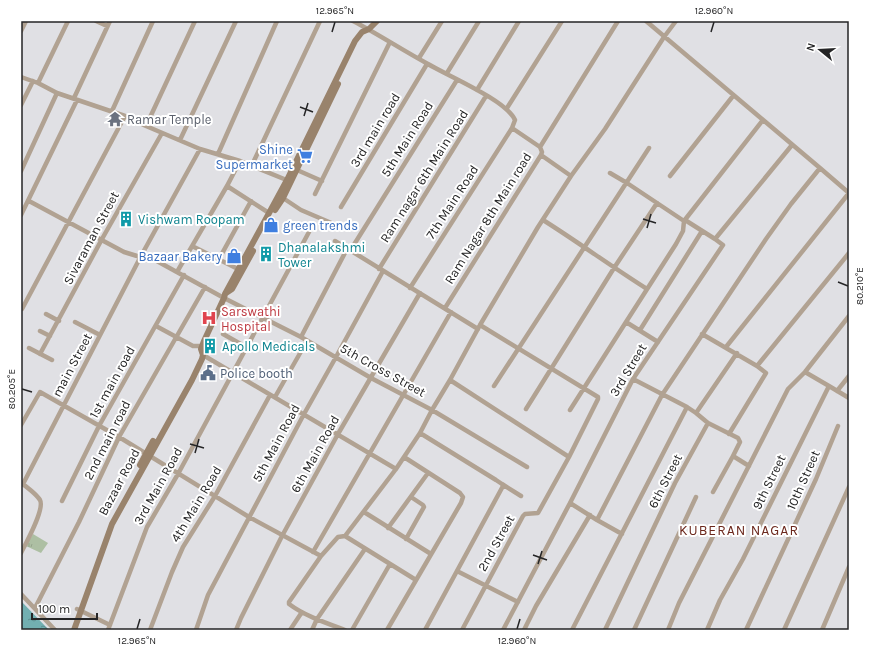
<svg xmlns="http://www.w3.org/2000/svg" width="870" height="651" font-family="Karla,sans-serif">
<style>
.park{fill:url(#park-tufts)}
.water{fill:url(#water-ripples)}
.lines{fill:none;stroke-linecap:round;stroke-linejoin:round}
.street{stroke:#b1a292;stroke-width:4.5}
.secondary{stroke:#99836c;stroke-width:6}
.ticks{fill:none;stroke:#252526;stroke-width:1.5}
.labels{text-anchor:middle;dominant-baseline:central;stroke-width:4;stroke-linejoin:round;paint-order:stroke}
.worship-label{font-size:13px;fill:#5b616d;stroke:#fff;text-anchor:start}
.street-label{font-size:13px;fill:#252526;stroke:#fff}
.shop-label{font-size:13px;fill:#366cbe;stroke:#fff;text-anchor:end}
.culture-label{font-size:13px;fill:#0d838f;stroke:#fff;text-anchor:start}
.health-label{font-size:13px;fill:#be3a42;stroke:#fff;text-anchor:start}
.service-label{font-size:13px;fill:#4e5e75;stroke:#fff;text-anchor:start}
.neighbourhood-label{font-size:14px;letter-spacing:1px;fill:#6c281d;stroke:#fff}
.neatline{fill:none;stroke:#252526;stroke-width:1.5}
.ticks-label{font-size:10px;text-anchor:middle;fill:#252526}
</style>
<defs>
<pattern id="park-tufts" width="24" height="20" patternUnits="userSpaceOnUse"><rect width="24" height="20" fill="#adbfa3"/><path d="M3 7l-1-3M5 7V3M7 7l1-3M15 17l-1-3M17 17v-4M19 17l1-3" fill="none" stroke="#95a48c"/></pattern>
<pattern id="water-ripples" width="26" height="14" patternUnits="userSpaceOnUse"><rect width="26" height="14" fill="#72afb1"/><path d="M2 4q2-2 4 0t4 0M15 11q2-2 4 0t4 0" fill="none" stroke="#5d8e90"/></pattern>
</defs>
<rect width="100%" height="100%" fill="#e0e0e4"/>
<path class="park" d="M33,534L48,543L41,553L26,546Z"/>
<path class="water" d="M21,601L49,630H21Z"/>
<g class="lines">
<path class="street" d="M96,21L107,26
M353,21C378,34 402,50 428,64C448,76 506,100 515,120L512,128L410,288
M21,31L26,21
M419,58L442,21
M447,73L479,21
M21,77L38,83L57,93L125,116L146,126L200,149L240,161L289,181
M38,83L68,21
M477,90L519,21
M74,98L110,21
M21,105L33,81
M507,108L562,21
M112,111L153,21
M146,126L195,21
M180,140L236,21
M540,147L618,21
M218,154L277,21
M541,155L571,176L605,129L664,37L676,21
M252,165L320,21
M297,170L322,181
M21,171L57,93
M610,173L627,183L684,221
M670,176L733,96
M227,186L269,213
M315,194L390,42
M283,198L301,210L336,225
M29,201L124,252L137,256H147L155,260L224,298L301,337L371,378L432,410L527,467
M341,207L427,64
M21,215L77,100
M543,220C578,242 612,267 647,289
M685,220L715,239
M335,241L478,329
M192,246L238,269
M350,251L457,80
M219,259L251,201
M379,269L486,96
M177,272L227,186L240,161
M445,308L541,155L542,152L540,147L512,128
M22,309L125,116
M46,314L59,321
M75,322L100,335
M626,322L676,244L683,231L684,221L763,120
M480,325L538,227L571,176
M156,326L193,346H202
M640,330L702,231
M40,331L50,336
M223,334L246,347
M702,334L757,366L766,373L729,434
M301,337L347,249
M726,347L849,193L820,168
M29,348L52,360
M40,354L102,239L162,133
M203,355L396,469
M757,366L849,253
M805,372L829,386
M633,379L687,407
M450,380L569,457
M494,386L649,148
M837,391L849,376
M275,397L307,341
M526,409L614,268L657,203
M570,410L626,322L658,342
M708,423L738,438L740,442L733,456L749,466
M21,425L40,392L119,437L249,517L321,556
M420,433L496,480L502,484L503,486L425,630
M21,483C26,486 37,495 40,500C45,509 26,543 21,553
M23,484L141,256L200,149
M502,484L521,496
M713,492L733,456
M62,501L99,426L184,275
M570,503L597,520L622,534
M364,512L431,554
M597,520L662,395L766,239L791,204L820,168L646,21
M388,528L428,473
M345,536L416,580
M406,539L424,507L423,505L411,497
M313,552L451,312
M457,571L518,602
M21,594L55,630
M35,608L79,522L119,437L205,287
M77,609L110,625
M108,630L147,527L178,474L309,232
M150,630L172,572L183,547L215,496L270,395
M196,630L208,595L304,414L336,357L383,271
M236,630L241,618L282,536L338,434L420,293
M290,630L302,612
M312,630L317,619L365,549
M345,630C326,623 305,616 289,604V602L321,556L338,537L345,536L396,469L420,433L432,410L450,380L480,325L598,397V399L569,457L538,513L525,514L523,516L462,630
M352,630L390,564
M387,630L461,503L463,497L460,493L404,457
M503,630L570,503L633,379L723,245L715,239L792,145
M524,630L536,606L590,515
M572,630L687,407L696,413
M605,630L675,483L708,423L696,413L737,353
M634,630L696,497
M668,630L679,603L788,389L805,372L849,316
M707,630L720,600L743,559L829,386L849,398
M746,630L816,479L838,426
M784,630L849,487
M822,630L849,567"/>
<path class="secondary" d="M275,210L283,198L338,84
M226,293L232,289L253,251
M140,465L153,441
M74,630L112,524L192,380L202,359L203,355L201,349L204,341L224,298L225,294L287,180L355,41L362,32L369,29L377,21"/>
</g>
<path class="ticks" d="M332,32L335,22M711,32L714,22M300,107L313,112M304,116L308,103M643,219L656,223M647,228L651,214M838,282L848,286M22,389L32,392M190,444L204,448M195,453L199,439M533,555L547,560M538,564L542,551M137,629L140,619M517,629L520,619"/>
<defs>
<symbol id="temple-bare" viewBox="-9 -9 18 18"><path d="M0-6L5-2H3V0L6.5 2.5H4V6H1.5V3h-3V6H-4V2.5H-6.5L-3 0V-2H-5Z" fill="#6b7280" stroke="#fff" stroke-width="2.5" paint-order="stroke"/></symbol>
<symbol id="supermarket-bare" viewBox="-9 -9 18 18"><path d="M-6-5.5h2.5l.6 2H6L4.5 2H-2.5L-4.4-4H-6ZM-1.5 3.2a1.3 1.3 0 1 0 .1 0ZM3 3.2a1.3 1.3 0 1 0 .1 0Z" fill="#3f7fe0" stroke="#fff" stroke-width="2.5" paint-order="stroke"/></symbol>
<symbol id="building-bare" viewBox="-9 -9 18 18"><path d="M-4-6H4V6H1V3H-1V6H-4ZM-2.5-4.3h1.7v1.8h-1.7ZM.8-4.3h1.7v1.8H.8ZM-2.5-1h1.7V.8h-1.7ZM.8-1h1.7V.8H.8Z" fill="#0f9aa8" stroke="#fff" stroke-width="2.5" paint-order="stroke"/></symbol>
<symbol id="shop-bare" viewBox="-9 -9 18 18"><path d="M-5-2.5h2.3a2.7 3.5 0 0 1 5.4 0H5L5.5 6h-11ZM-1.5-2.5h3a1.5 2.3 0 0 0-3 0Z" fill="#3f7fe0" stroke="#fff" stroke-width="2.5" paint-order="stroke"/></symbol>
<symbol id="hospital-bare" viewBox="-9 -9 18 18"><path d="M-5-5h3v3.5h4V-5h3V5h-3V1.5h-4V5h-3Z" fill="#e0444e" stroke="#fff" stroke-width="2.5" paint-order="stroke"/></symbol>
<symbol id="civic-bare" viewBox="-9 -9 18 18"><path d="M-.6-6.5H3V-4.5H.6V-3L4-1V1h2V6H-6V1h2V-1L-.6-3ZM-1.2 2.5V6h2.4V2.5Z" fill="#5c6f8a" stroke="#fff" stroke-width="2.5" paint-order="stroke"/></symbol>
</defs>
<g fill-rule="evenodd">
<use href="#temple-bare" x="104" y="108" width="22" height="22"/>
<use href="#supermarket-bare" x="294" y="145" width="22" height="22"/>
<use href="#building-bare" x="115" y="208" width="22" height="22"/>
<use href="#shop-bare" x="260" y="214" width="22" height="22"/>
<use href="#building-bare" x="255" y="243" width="22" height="22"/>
<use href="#shop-bare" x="223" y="245" width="22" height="22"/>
<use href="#hospital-bare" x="198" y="307" width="22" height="22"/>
<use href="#building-bare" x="199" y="335" width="22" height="22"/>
<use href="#civic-bare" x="197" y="362" width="22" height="22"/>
</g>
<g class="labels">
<g class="worship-label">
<text x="127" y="119">Ramar Temple</text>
</g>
<g class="street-label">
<text transform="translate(375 130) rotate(-59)">3rd main road</text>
<text transform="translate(407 139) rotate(-58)">5th Main Road</text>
<text transform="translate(424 176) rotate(-58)">Ram nagar 6th Main Road</text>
<text transform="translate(452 202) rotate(-57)">7th Main Road</text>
<text transform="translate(488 218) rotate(-58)">Ram Nagar 8th Main road</text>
<text transform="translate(91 238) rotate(-62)">Sivaraman Street</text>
<text transform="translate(72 365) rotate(-62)">main Street</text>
<text transform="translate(383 370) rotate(29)">5th Cross Street</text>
<text transform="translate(628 370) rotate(-59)">3rd Street</text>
<text transform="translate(112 382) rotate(-61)">1st main road</text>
<text transform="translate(107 440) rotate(-63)">2nd main road</text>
<text transform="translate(276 443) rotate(-62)">5th Main Road</text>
<text transform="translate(315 454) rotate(-61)">6th Main Road</text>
<text transform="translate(803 480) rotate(-66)">10th Street</text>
<text transform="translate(665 481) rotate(-63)">6th Street</text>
<text transform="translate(119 482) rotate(-62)">Bazaar Road</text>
<text transform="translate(769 482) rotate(-64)">9th Street</text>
<text transform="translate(158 486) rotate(-61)">3rd Main Road</text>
<text transform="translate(196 504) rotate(-59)">4th Main Road</text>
<text transform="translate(496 543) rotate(-61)">2nd Street</text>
</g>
<g class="shop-label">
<text x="293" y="149">Shine<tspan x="293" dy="15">Supermarket</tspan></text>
<text x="283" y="225" text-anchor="start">green trends</text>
<text x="222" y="256">Bazaar Bakery</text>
</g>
<g class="culture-label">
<text x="138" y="219">Vishwam Roopam</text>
<text x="278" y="247">Dhanalakshmi<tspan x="278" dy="15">Tower</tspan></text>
<text x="222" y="346">Apollo Medicals</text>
</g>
<g class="health-label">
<text x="221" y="311">Sarswathi<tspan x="221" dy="15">Hospital</tspan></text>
</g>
<g class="service-label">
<text x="220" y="373">Police booth</text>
</g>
<g class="neighbourhood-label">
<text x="739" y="530">KUBERAN NAGAR</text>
</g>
</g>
<rect width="870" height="651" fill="none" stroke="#ffffff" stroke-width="44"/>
<g transform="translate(820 50) rotate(288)" stroke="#ffffff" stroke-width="3" paint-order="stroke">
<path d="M0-3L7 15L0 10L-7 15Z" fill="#252526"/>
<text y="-6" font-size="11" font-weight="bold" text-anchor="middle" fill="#252526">N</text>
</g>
<path d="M32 613v6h65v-6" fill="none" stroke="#252526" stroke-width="2"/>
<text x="38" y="613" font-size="12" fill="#252526" stroke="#ffffff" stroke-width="3" paint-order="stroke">100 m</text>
<rect x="22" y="22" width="826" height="607" class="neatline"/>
<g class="ticks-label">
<text x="335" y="14">12.965°N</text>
<text x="714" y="14">12.960°N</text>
<text transform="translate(859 286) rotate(-90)" y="4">80.210°E</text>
<text transform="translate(11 389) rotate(-90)" y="4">80.205°E</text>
<text x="137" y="644">12.965°N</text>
<text x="517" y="644">12.960°N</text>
</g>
</svg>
